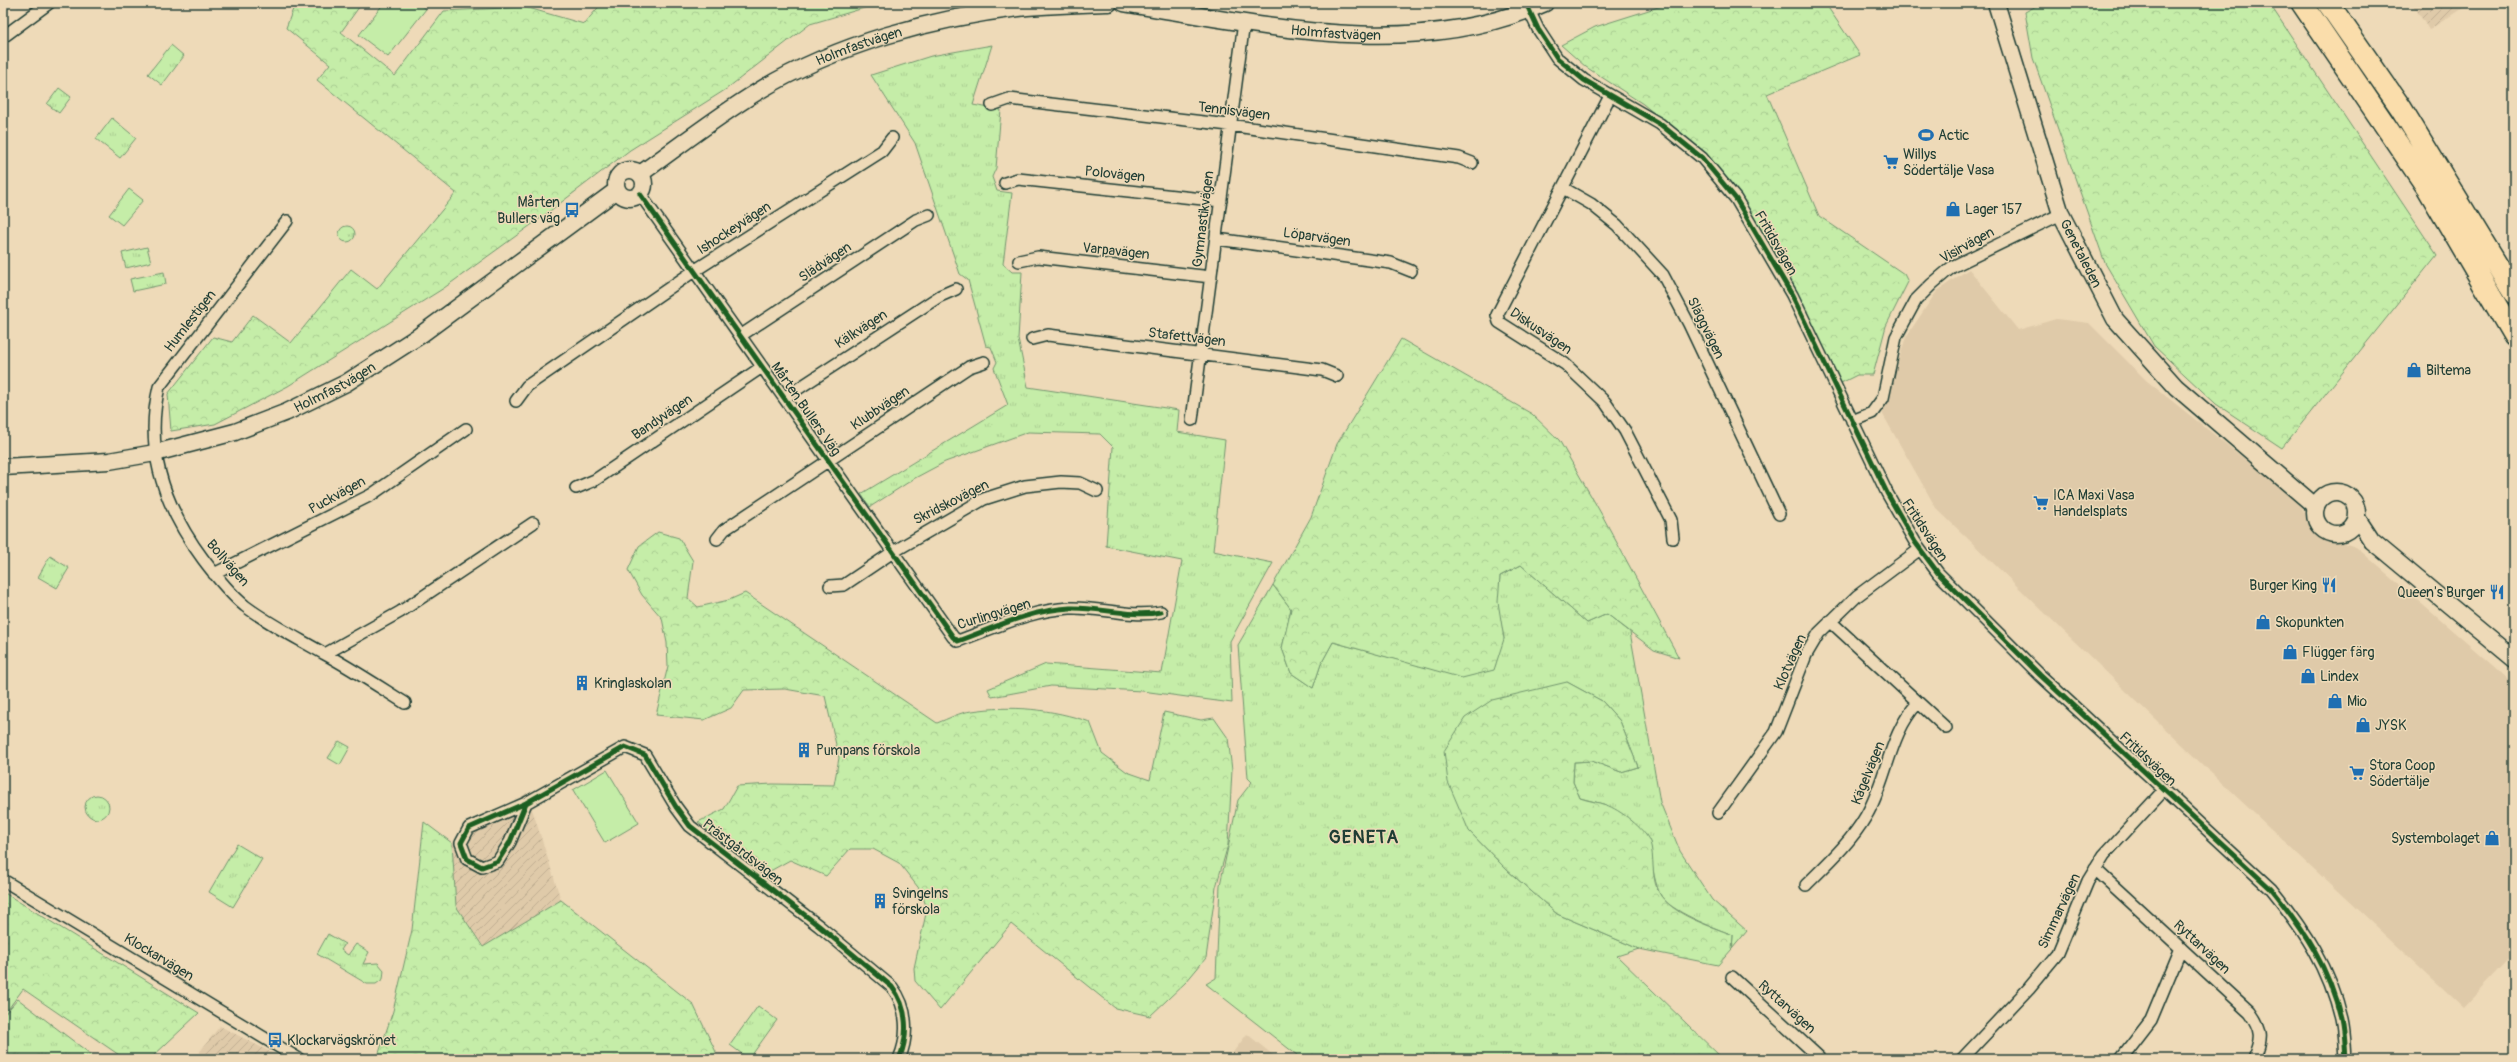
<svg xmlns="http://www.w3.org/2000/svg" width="2517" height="1062" font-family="Pangolin,sans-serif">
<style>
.built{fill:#dfcaa9}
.industrial{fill:url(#industrial-furrows)}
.grass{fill:url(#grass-tufts);stroke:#72956e}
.forest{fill:url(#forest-crowns);stroke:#72956e}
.pitch{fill:#c5eda8;stroke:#72956e}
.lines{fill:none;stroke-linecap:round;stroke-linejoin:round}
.street-casing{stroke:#1f3d34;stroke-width:14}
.secondary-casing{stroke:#1f3d34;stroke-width:19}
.highway-casing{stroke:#1f3d34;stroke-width:24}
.street{stroke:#eedab8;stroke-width:11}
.secondary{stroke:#eedab8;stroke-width:16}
.highway{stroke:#faddab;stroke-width:21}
.cycleway-casing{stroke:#eedab8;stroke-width:8}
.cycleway{stroke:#1b5e20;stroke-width:5}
.labels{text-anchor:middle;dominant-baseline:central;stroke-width:3;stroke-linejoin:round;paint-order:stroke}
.street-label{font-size:14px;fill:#1f3d34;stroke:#eedab8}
.poi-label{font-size:14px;fill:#1f3d34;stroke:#eedab8;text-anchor:start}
.district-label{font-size:18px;font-weight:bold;letter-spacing:1px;fill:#1f3d34;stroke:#eedab8}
</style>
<defs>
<pattern id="industrial-furrows" width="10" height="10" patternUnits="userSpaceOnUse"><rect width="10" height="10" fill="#dfcaa9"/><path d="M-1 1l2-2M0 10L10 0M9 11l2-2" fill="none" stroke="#bfae92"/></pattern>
<pattern id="grass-tufts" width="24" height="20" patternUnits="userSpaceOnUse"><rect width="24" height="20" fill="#c5eda8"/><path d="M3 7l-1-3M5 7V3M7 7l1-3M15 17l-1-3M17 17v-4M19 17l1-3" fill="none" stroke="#a9cc91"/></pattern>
<pattern id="forest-crowns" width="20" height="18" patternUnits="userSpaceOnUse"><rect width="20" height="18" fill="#c5eda8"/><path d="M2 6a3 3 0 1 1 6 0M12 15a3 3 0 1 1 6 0" fill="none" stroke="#a9cc91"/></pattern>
</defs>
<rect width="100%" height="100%" fill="#eedab8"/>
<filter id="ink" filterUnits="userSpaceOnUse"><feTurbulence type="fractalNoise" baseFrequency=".025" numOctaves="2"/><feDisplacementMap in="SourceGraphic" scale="8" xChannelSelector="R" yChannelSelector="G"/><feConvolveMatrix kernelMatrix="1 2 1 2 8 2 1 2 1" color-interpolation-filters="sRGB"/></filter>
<g filter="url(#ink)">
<path class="built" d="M1969,269L2018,330L2056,319L2089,323L2147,381L2291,496L2303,510L2318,535L2356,547L2514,684V954L2463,1008L2209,771L1936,508L1882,413L1906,337L1937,291Z
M1247,1034L1278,1059H1228Z"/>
<path class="industrial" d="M2412,3H2470L2429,30Z
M527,793L561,900L484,947L456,906L452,843Z
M220,1026L284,1059H194Z"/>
<path class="grass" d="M171,45L184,56L162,85L148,74Z
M992,45L973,105L1001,110L996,168L992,177L997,191L1012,193L1003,264L1012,272H1022L1018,339L1028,387L1179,410L1177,432L1225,440L1213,551L1273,563L1230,641L1232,703L1142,691L1051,686L992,697L988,689L1046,664L1162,673L1182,561L1106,546L1113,447L1100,434L1028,432L945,462L915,478L870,507L861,494L1008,405L994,368L997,362L991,347L986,346L968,280L960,274L915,143L871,75L931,56Z
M59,88L71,97L59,113L47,104Z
M112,118L136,138L120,158L96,139Z
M339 234a8 8 0 1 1 16 0a8 8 0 1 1-16 0Z
M147,247L151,262L126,268L122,253Z
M164,272L166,284L133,291L130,279Z
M50,556L69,568L57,588L38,577Z
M1521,565L1587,623L1607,614L1630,632L1660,802L1680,851L1712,900L1747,931L1732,949L1733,935C1715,928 1668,911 1660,894C1653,878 1651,859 1650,842L1607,805L1580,798L1573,782L1574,762L1592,761L1621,772L1638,767L1620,721L1602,701L1567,682L1469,831L1506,869L1557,914L1639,949L1617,956L1723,1059H1302L1206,984L1216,978L1220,885L1238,800L1252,782L1248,778L1238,645L1273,585L1291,609L1282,648L1291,673L1313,688L1321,664L1333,642L1462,677L1504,639L1497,602L1500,576Z
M339,741L350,747L340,765L328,758Z
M85 807a12 12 0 1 1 24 0a12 12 0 1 1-24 0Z
M237,844L262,859L233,907L209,892Z
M328,934L345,944L341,950L348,955L356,944L369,952L363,964L378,963L384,970L383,979L376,984H367L317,954Z
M18,999L97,1059H3V1016Z
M758,1006L777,1020L749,1059L730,1045Z"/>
<path class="forest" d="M318,3H362L341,32L395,76L444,11L525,7L584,24L602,3H881L810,24L725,90L630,150L538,220L444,288L288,386L215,424L171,431L168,394L213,337L232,342L253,315L291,343L351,269L377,289L456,193L317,80L330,64L286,28L293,9Z
M1671,3H1825L1860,55L1767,94L1819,216L1904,274L1908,282L1886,326L1873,375H1857L1837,385L1782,267L1741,198L1687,141L1643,104L1586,67L1561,45L1595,27Z
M2042,3H2269L2437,255L2282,448L2216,404L2154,346L2105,263L2033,58L2025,12Z
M1401,339L1532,414L1559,440L1602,515L1679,658L1654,650L1607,614L1587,623L1521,565L1500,576L1498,602L1504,639L1494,670L1462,678L1333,642L1321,664L1313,688L1291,673L1282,648L1291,609L1273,585L1311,517L1337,444Z
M658,532L679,538L693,561L688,598L698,607L729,600L745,593L937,723C948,719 960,712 972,711C1012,705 1052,709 1090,722L1102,753L1127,772L1150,780L1164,712L1201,720L1214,718L1228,738L1232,770L1228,845L1216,887L1206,958L1186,982L1150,1016L1115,1008L1011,924L940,1010L915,981L914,968L927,909L921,891L899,863L873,849H850L826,876L790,860L763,875L698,822L724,809L737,786L773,784L834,785L839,758L825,696L785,689L744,690L731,708L704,720L656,715L668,666L667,643L662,618L642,595L628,570L639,546Z
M1567,682L1602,701L1620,721L1638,767L1621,772L1592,761L1574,762L1573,782L1580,798C1588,801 1598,802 1606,805C1619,809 1645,829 1650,842C1655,857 1650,881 1661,896C1676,916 1710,926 1733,935L1732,949L1718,965L1639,949L1557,914L1506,869L1469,831L1448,782L1444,751L1465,718L1492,700Z
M424,822L452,843L456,906L483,947L561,900L693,1004L716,1052L713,1059H377L393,1011L412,930Z
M3,892L199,1013L150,1059H125L23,989L3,1016Z"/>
<path class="pitch" d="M384,3H417L426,9L388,57L359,35Z
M129,189L143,200L122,225L109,215Z
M607,770L639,823L605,843L573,790Z"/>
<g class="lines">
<defs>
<path id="street" d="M1526,4L1538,29L1557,58L1584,80L1660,124L1702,158L1736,199L1792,295L1887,493L1915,542L1938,573L2040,675L2271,889C2304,930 2329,967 2341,1019C2344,1032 2344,1046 2345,1059
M3,37L49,3
M1610,96L1497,315L1499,322L1565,364L1605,402L1625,431L1671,520L1673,538
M992,105L1009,99L1229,125L1459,158L1472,163
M1005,183L1018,179L1221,201
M1563,188L1591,204L1617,225L1663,275L1689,324L1779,514
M640,194L953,637L958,641C994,628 1030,610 1070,608C1100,607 1131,618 1161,612
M287,221L159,387C144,450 165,508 203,559C215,575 229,593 245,606C269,624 297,638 323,653C351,668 378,686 405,703
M1217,239L1391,263L1411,271
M1019,261L1038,257L1211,277
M740,336L916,220L929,215
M1032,339L1048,335L1322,370L1337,376
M784,398L940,296L956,289
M516,401L527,386L694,271L882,151L892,138
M1192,420L1244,22
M1852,421L1872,413L1883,398L1896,337L1916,300L1932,284L1952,267L2061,214
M576,488L595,480L762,367
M717,539L724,530L969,367L984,362
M214,574L371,495L466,429
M830,586L844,585L893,552L984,499L1025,486L1061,482L1080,483L1097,491
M1830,621L1946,728
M325,654L400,612L533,523
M526,803L510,842L498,861L482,867L467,859L461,843L469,828L526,803L625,747L645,755L676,807L690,826L819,926L892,987C908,1007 909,1036 899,1059
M1718,813L1776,732L1806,655L1819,633L1857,596L1920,549
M2095,869L2250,1012C2263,1030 2263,1038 2254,1059
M3,880L299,1059
M1806,885C1827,864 1851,842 1866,816C1887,781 1889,733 1918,703
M1732,977L1821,1059
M1962,1059L2029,988L2058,953L2088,881L2104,855L2164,790
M2121,1059L2151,1020L2181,948"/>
<g id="secondary">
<path id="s1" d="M1124,3C1261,25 1412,62 1545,3"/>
<path id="s2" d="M1996,3L2061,214L2115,319L2176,387L2316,507"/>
<circle cx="630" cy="184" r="14"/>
<path id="s3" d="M640,174C678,147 716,117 757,92C836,44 935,17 1027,7C1054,5 1082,4 1109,3"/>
<path id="s4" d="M3,467L109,461L155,453L235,432L287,412L346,383L419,336L617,190"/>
<circle cx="2336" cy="513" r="21"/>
<path d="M2357,518L2372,541L2514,659"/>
</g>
<path id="highway" d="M2302,3L2427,187L2514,336
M2328,3L2401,108L2514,293"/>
</defs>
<use href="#street" class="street-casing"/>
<use href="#secondary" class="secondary-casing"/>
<use href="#highway" class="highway-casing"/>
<use href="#street" class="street"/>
<use href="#secondary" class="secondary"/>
<use href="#highway" class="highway"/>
<defs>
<path id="cycleway" d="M1526,3L1538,29L1557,58L1584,80L1660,124L1702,158L1736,199L1792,295L1887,493L1915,542L1938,573L2040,675L2271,889C2304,930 2329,967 2341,1019C2344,1032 2344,1046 2345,1059
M640,194L953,637L958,641C994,628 1030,610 1070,608C1100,607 1131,618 1161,612
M526,803L510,842L498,861L482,867L467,859L461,843L469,828L526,803L625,747L645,755L676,807L690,826L819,926L892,987C908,1007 909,1036 899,1059"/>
</defs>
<use href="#cycleway" class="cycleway-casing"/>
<use href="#cycleway" class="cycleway"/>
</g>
</g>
<defs>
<symbol id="stadium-bare" viewBox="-9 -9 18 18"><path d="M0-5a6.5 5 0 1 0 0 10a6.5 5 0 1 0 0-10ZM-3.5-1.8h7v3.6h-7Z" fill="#1f6fb2" stroke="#eedab8" stroke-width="2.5" paint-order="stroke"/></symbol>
<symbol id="supermarket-bare" viewBox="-9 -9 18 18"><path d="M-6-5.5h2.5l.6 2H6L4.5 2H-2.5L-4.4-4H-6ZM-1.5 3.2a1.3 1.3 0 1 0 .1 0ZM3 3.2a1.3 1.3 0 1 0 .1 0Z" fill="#1f6fb2" stroke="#eedab8" stroke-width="2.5" paint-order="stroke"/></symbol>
<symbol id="shop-bare" viewBox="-9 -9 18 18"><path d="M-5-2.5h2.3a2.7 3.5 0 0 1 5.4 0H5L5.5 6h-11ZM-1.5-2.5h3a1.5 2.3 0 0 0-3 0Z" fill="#1f6fb2" stroke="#eedab8" stroke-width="2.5" paint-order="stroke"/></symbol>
<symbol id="bus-bare" viewBox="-9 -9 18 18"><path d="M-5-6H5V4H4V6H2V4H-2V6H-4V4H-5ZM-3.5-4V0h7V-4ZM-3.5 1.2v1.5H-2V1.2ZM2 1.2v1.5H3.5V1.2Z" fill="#1f6fb2" stroke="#eedab8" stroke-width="2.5" paint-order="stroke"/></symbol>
<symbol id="restaurant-bare" viewBox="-9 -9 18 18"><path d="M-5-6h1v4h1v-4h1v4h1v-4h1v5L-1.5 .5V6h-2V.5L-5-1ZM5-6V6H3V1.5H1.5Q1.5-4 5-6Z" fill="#1f6fb2" stroke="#eedab8" stroke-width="2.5" paint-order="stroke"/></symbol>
<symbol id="building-bare" viewBox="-9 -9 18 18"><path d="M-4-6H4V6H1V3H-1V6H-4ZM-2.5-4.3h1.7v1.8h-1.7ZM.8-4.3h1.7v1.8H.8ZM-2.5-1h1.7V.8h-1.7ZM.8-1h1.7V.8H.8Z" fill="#1f6fb2" stroke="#eedab8" stroke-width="2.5" paint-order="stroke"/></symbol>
</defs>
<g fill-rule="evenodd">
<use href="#stadium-bare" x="1915" y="124" width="22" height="22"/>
<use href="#supermarket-bare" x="1880" y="151" width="22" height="22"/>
<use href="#shop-bare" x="1942" y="198" width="22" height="22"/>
<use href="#bus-bare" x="561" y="199" width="22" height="22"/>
<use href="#shop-bare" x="2403" y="359" width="22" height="22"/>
<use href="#supermarket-bare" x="2030" y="492" width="22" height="22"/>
<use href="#restaurant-bare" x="2318" y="574" width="22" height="22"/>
<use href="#restaurant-bare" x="2486" y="581" width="22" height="22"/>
<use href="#shop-bare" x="2252" y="611" width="22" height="22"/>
<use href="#shop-bare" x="2279" y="641" width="22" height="22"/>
<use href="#shop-bare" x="2297" y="665" width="22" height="22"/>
<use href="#building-bare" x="571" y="672" width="22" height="22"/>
<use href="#shop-bare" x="2324" y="690" width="22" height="22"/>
<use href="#shop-bare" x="2352" y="714" width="22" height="22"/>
<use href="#building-bare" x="793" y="739" width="22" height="22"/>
<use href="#supermarket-bare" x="2346" y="762" width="22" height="22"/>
<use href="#shop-bare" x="2481" y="827" width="22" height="22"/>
<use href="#building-bare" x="869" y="890" width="22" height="22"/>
<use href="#bus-bare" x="264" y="1029" width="22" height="22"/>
</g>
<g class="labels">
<g class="street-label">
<text stroke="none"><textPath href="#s1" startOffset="214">Holmfastvägen</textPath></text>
<text stroke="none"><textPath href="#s3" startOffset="255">Holmfastvägen</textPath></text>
<text transform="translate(1234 111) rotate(7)">Tennisvägen</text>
<text transform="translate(1115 174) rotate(6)">Polovägen</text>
<text transform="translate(1203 219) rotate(-83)">Gymnastikvägen</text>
<text transform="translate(734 228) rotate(-33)">Ishockeyvägen</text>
<text transform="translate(1317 237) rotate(8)">Löparvägen</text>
<text transform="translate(1776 243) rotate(60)">Fritidsvägen</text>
<text transform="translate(1967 245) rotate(-29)">Visirvägen</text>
<text transform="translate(1116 251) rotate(6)">Varpavägen</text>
<text stroke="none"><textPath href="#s2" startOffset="265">Genetaleden</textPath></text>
<text transform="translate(825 262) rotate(-34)">Slädvägen</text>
<text transform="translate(190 321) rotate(-52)">Humlestigen</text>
<text transform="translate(1706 328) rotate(64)">Släggvägen</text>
<text transform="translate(861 329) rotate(-33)">Kälkvägen</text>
<text transform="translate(1541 331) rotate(34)">Diskusvägen</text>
<text transform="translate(1187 337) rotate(7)">Stafettvägen</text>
<text stroke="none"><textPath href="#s4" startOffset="345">Holmfastvägen</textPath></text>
<text transform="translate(880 408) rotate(-34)">Klubbvägen</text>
<text transform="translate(806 409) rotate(55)">Mårten Bullers Väg</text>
<text transform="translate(662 417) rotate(-34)">Bandyvägen</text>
<text transform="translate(337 495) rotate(-29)">Puckvägen</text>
<text transform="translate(951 502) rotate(-27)">Skridskovägen</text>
<text transform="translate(1925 530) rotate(57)">Fritidsvägen</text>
<text transform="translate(228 563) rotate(49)">Bollvägen</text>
<text transform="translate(994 614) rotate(-17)">Curlingvägen</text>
<text transform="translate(1790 662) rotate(-66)">Klotvägen</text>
<text transform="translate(2148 759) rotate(43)">Fritidsvägen</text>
<text transform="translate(1868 773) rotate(-68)">Kägelvägen</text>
<text transform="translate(743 852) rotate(38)">Prästgårdsvägen</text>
<text transform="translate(2059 911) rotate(-65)">Simmarvägen</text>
<text transform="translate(2202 947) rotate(43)">Ryttarvägen</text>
<text transform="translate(159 957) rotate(31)">Klockarvägen</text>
<text transform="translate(1787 1007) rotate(42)">Ryttarvägen</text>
</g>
<g class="poi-label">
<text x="1938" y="135">Actic</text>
<text x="1903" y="154">Willys<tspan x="1903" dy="16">Södertälje Vasa</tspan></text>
<text x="560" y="202" text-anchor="end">Mårten<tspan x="560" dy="16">Bullers väg</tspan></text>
<text x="1965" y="209">Lager 157</text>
<text x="2426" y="370">Biltema</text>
<text x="2053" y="495">ICA Maxi Vasa<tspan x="2053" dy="16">Handelsplats</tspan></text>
<text x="2317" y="585" text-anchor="end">Burger King</text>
<text x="2485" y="592" text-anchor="end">Queen's Burger</text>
<text x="2275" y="622">Skopunkten</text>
<text x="2302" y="652">Flügger färg</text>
<text x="2320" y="676">Lindex</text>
<text x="594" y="683">Kringlaskolan</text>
<text x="2347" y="701">Mio</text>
<text x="2375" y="725">JYSK</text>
<text x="816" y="750">Pumpans förskola</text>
<text x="2369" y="765">Stora Coop<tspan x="2369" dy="16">Södertälje</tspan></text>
<text x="2480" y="838" text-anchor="end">Systembolaget</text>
<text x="892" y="893">Svingelns<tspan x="892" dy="16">förskola</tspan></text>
<text x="287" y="1040">Klockarvägskrönet</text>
</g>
<g class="district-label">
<text x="1364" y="837">GENETA</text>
</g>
</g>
<rect width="2517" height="1062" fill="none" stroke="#eedab8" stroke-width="16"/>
<rect x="8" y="8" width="2501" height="1046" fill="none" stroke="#1f3d34" stroke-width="1.5" filter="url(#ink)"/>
</svg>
